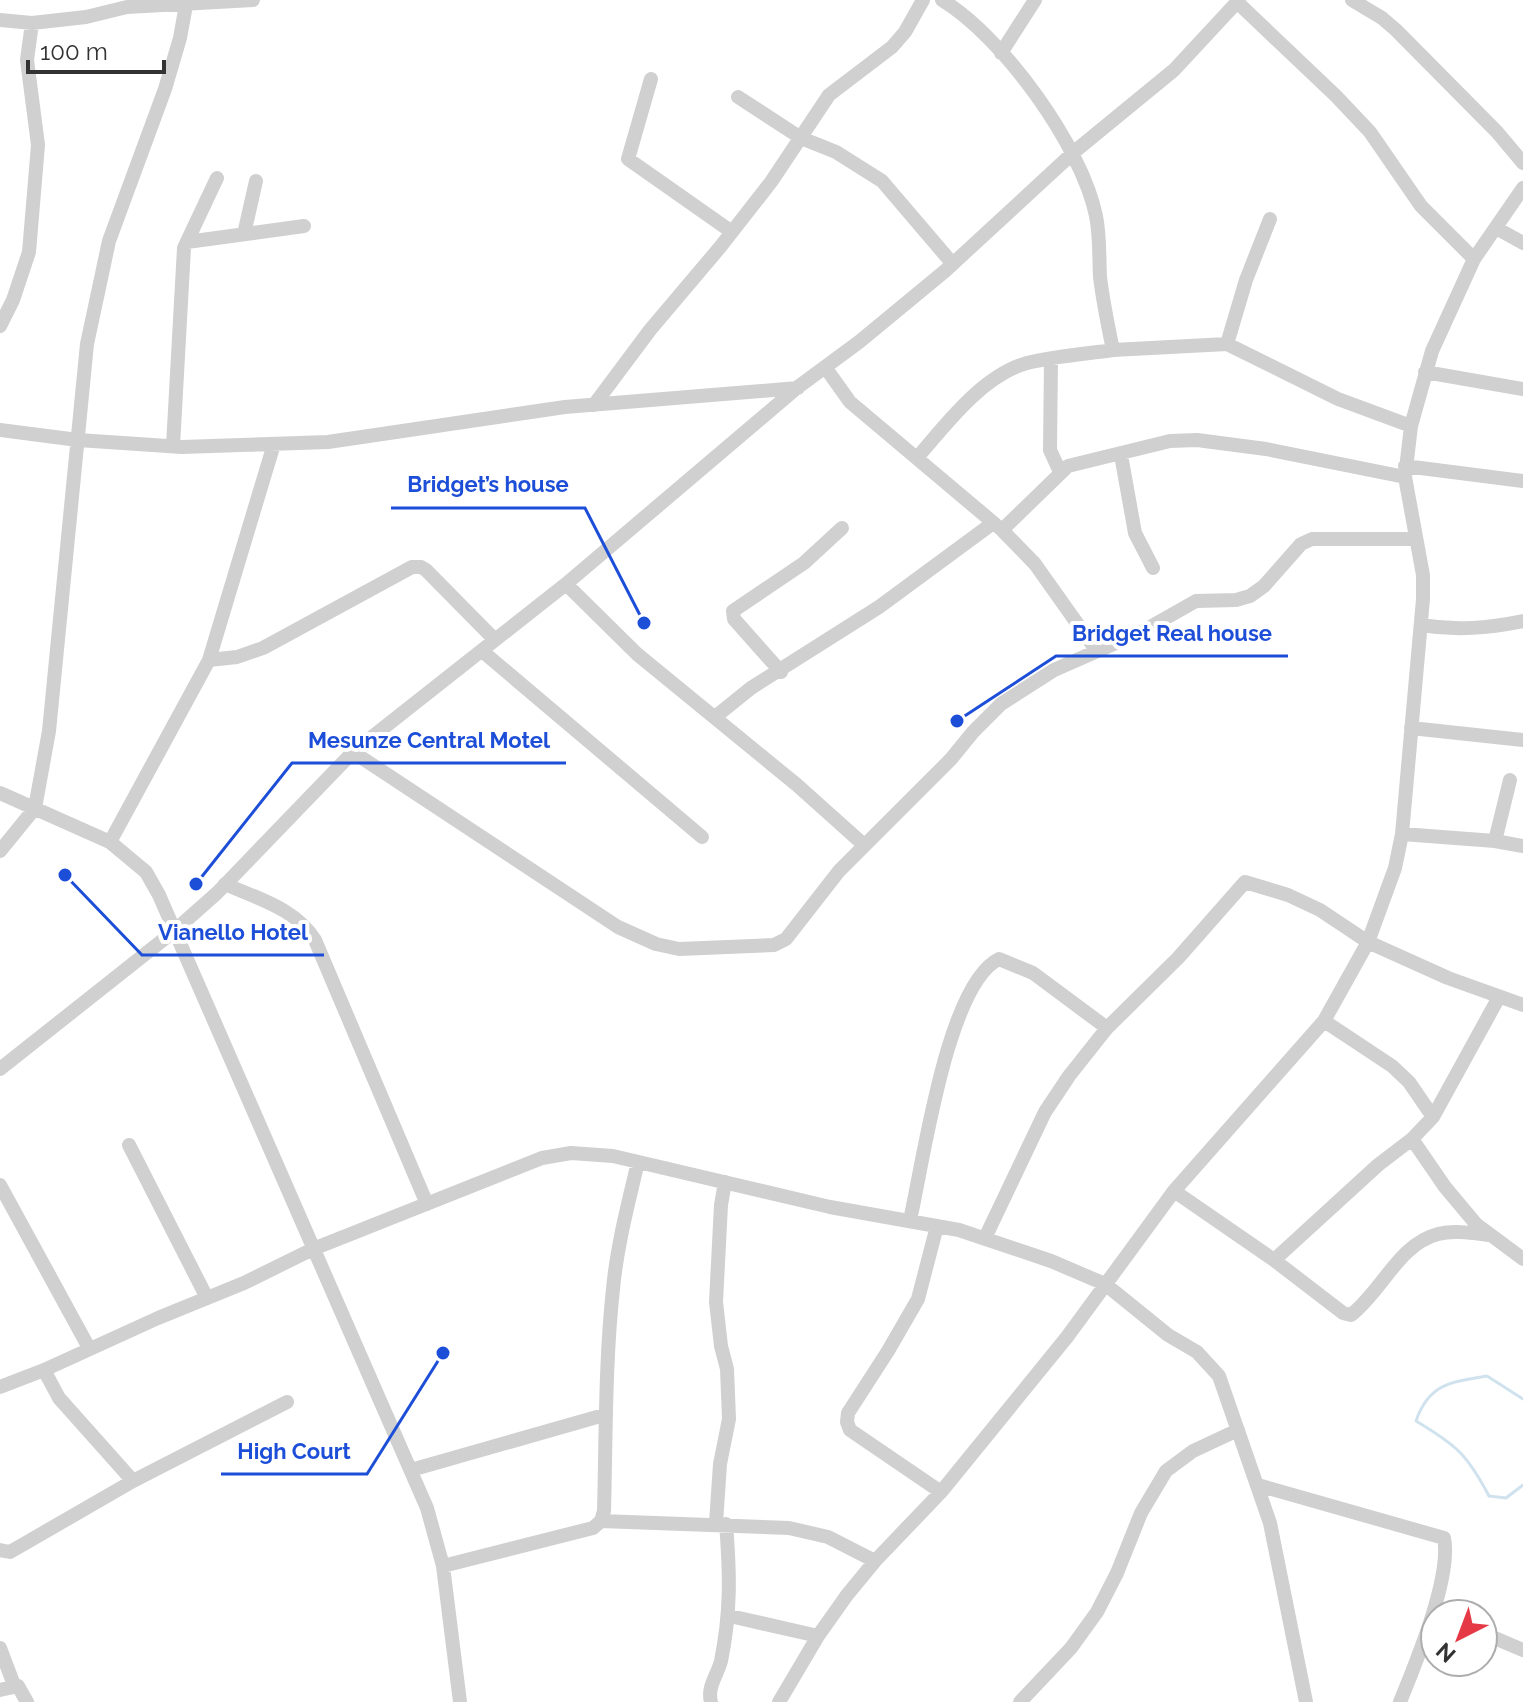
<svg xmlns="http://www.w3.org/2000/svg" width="1523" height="1702" font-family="Raleway,sans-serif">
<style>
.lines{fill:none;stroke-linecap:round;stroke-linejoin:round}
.stream{stroke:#cfe2ee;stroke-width:3}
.minor{stroke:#d0d0d0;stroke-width:14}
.leader{fill:none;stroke:#1d4ed8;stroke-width:3}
.callout-dot{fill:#1d4ed8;stroke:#fff;stroke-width:3}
.callout-label{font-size:22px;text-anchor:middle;font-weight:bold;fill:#1d4ed8;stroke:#fff;stroke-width:8;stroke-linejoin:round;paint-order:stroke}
</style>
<rect width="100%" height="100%" fill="#fff"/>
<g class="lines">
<path class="stream" d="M1523,1399L1487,1376C1452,1382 1429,1383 1416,1421C1456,1445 1467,1454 1489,1496L1506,1498L1523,1485"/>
<path class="minor" d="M942,0C1002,36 1082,146 1096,216C1100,235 1099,257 1100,277C1103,302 1108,326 1113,350L1227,344
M1352,0L1382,18L1396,30L1497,132L1523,163
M1237,2L1336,96L1370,132L1421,206L1474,259
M0,20L32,23L86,17L127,7L253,0
M1001,53L1035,0
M651,79L628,159L732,232
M738,97L801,138L836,152L882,181L952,263
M1270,219L1246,280L1227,344L1338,399L1411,426
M1496,228L1523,243
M244,234L256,181
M187,242L304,226
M0,326L13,300L29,252L38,145L27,60L32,23
M1051,359L1050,450L1060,472
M825,367L850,402L1002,530L1035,564L1096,650
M1425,372L1523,389
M594,405L650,330L721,246L771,182L829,95L892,47L905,32L923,0
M0,430L78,440L182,447L328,442L565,407L798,388
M173,446L184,248L217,178
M1121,455L1135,533L1153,568
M917,458C945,425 983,375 1027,363C1055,356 1085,354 1113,350
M1405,466L1523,481
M1002,530L1068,466L1170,441L1197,440L1266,449L1405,477
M566,584L637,654L797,785L864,845
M1421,625C1457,631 1488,628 1523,621
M482,651L702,837
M209,660L237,657L263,648L412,567H421L426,570L495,640
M781,672L734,619L733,611L804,563L842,528
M715,717L751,688L879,607L993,523
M1411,728L1523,740
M353,752L618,927L656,944L679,949L774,945L786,939L839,871L951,759L973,732L1001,704L1054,670L1143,631L1196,601L1236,600L1250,596L1264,586L1301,544L1312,539H1415
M0,793L110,842L146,872L159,895L427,1508L443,1566L460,1702
M1402,834L1495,841L1523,846
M1495,841L1510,780
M110,842L209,660L274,444
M0,851L35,808L49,731L87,344L109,241L165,89L180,38L186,5
M225,884C258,899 295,908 315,940L427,1204
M1324,1021L1392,1066L1409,1082L1433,1117
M0,1069L173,932L217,893L353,752L566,584L798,387L859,342L945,271L1074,152L1174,70L1239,0
M1412,1139L1445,1187L1476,1224L1523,1259
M129,1145L207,1298
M0,1185L89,1348
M1174,1191L1274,1260L1343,1313L1351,1315C1382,1291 1399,1244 1438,1234C1454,1230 1472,1233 1488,1235
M910,1220C923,1164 947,984 999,959L1033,973L1107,1028
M937,1226L918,1299L888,1351L848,1413L847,1422L850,1430L941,1492
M985,1238L1045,1112L1069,1076L1107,1028L1178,958L1245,882L1288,895L1320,910L1368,942L1448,978L1523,1005
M1274,1260L1378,1165L1412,1139L1433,1117L1499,997
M44,1370L59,1398L133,1481
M0,1387L44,1370L158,1318L244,1283L313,1249L542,1158L571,1153L613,1156L830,1207L959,1230L1051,1261L1105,1284L1168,1335L1197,1352L1219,1376L1270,1523L1306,1702
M411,1470L604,1415
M1258,1485L1444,1538C1452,1577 1415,1665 1400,1702
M601,1521L789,1528L828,1537L875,1561
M716,1523L720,1464L729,1419L727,1369L721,1346L716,1302L721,1205L725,1182
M0,1550L10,1552L133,1481L287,1402
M443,1566L593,1528L601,1521L604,1511C606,1437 605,1363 613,1289C617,1246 628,1204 638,1162
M730,1616L818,1636
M1483,1633L1523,1650
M0,1648L14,1685
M0,1690L18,1686L27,1702
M711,1702C707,1687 717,1676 721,1661C731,1612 730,1573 726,1524
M779,1702L818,1636L847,1595L875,1561L941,1492L1067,1337L1174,1191L1324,1021L1368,942L1395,868L1402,834L1423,599V575L1405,477L1411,426L1432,351L1474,259L1523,188
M1020,1702L1071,1648L1097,1612L1117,1573L1141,1513L1166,1471L1193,1451L1238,1430"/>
</g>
<path class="leader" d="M644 623L585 508H391M957 721L1056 656H1288M196 884L292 763H566M65 875L142 955H324M443 1353L367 1474H221"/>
<g class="callout-dot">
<circle cx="644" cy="623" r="8"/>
<circle cx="957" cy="721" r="8"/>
<circle cx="196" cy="884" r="8"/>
<circle cx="65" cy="875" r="8"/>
<circle cx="443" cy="1353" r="8"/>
</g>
<g class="callout-label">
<text x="488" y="492">Bridget’s house</text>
<text x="1172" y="641">Bridget Real house</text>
<text x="429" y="748">Mesunze Central Motel</text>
<text x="233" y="940">Vianello Hotel</text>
<text x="294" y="1459">High Court</text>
</g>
<g transform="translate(1459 1638) rotate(222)"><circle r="38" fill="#ffffff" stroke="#adadad" stroke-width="2"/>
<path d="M0-6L14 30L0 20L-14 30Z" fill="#e63946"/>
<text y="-12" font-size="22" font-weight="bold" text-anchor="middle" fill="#333333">N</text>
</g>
<path d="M28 60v12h136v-12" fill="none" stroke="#333333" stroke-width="4"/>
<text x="40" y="60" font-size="24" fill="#333333" stroke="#ffffff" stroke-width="6" paint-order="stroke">100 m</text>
</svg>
